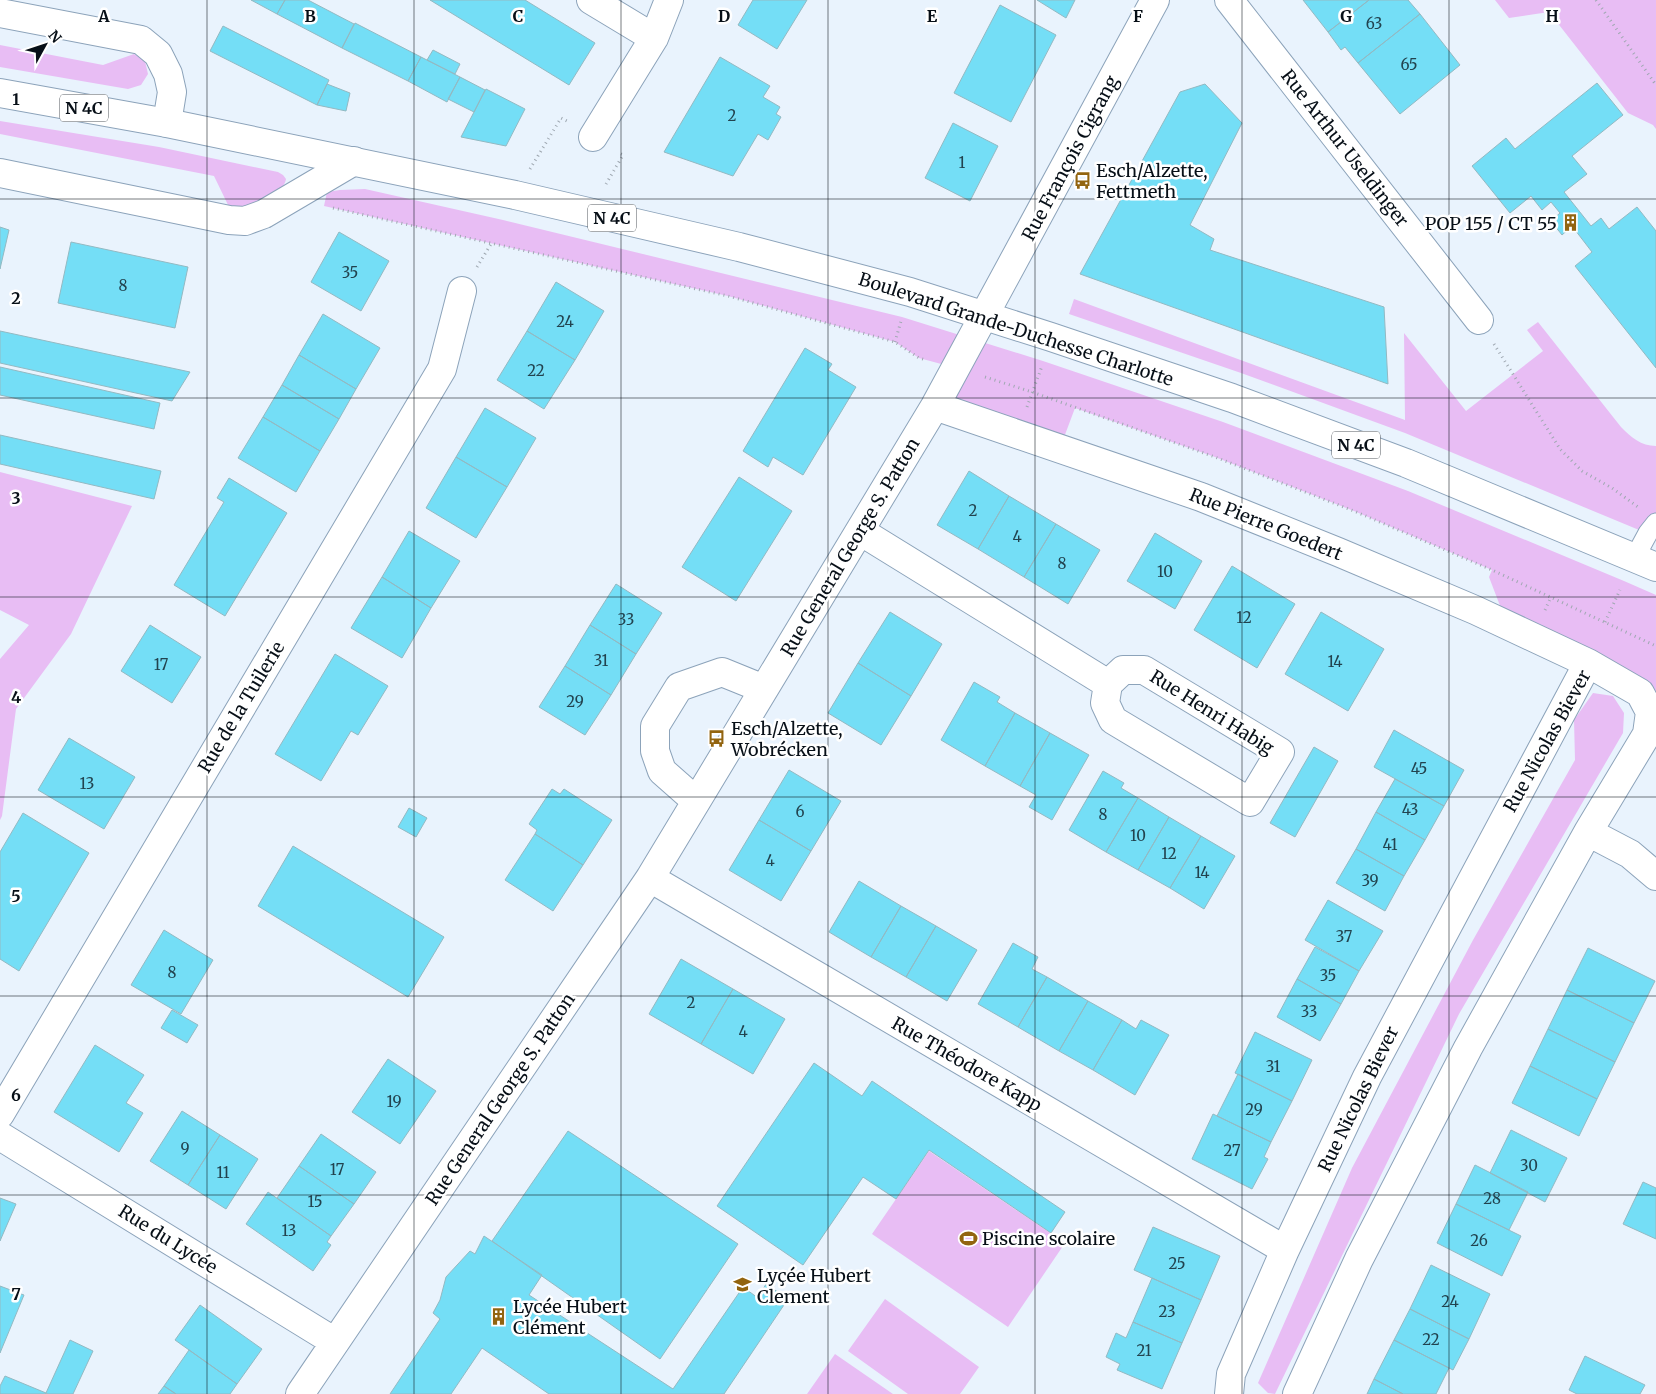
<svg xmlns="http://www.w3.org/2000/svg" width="1656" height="1394" font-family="Merriweather,serif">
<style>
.green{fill:#e8bdf4}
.building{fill:#74def6;stroke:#93b9c2}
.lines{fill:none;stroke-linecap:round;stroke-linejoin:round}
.service-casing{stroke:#8ca3ba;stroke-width:21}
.minor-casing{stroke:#8ca3ba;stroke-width:30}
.primary-casing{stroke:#8ca3ba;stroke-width:30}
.path{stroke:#9fa8b1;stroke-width:3;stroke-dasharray:1 4;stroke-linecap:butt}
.service{stroke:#fff;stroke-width:19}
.minor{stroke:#fff;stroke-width:28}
.primary{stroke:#fff;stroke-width:28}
.grid{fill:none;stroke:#070f17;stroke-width:1;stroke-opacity:0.55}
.labels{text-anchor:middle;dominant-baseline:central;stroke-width:5;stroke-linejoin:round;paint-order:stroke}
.number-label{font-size:15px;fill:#22434f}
.shield{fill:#fff;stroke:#51575d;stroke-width:1}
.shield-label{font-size:16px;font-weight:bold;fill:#070f17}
.street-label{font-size:18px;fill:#070f17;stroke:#fff}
.poi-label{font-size:18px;fill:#070f17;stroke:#fff;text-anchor:start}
.grid-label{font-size:16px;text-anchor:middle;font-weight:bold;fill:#070f17;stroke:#fff;stroke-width:5;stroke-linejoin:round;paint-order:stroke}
</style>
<rect width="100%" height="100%" fill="#e9f3fd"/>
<path class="green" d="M1495,0H1656V129L1653,125L1628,113L1549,12L1509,18Z
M0,45L103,65L134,54L145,61L148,74L141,85L128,89L0,67Z
M0,121L159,147L278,172L283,175L286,179C284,193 255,208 242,208C238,208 233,207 229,207L214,176L0,134Z
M365,189L503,220L902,317L1043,361L1223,422L1408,491L1624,581L1656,595V739L1650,712L1507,624L1489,577L1492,570L1354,511L1215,457L1075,408L1060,448L935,406L956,368L919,358L895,342L728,296L324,206L327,192L340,190Z
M1074,299L1405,420L1404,333L1466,411L1543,351L1527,330L1538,322L1621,427C1631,437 1641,446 1656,446V537L1405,433L1241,373L1069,314Z
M0,472L132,506L71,634L16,709L2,816L0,820V659L29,625L0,610Z
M1593,693L1613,696L1624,713L1623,733L1459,1014L1275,1394L1268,1393L1258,1383L1352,1168L1473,940L1575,760L1574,720Z
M929,1151L1065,1243L1008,1327L872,1234Z
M885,1299L979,1367L960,1394H908L848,1351Z
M835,1354L893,1394H807Z"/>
<path class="building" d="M251,0H285L277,14Z
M285,0H308L354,24L342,48L277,14Z
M430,0H525L595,43L569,85Z
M753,0H807L777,49L738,25Z
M1037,0H1075L1066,18Z
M1303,0H1369L1328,32Z
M1369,0H1408L1420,14L1358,63L1345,47L1341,50L1328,32Z
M1000,5L1056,35L1011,122L954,93Z
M1420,14L1460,65L1400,114L1358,63Z
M355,23L421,57L408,81L342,48Z
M223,26L329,80L317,105L210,51Z
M433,50L460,64L455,74L427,60Z
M421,57L460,77L447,102L408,81Z
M720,57L770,86L763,97L780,107L776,114L781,117L768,140L758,134L733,176L664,152Z
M460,77L485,90L474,112L448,99Z
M1597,83L1623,115L1572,156L1587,174L1564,192L1591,226L1601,218L1609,229L1637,207L1656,231V368L1575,266L1592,252L1572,226L1562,235L1551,221L1560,213L1551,202L1542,210L1531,196L1510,213L1472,166L1506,138L1515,149Z
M327,84L350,93L346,111L317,105Z
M1205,84L1242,123L1190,225L1214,239L1210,250L1384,307L1388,384L1080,274L1180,92Z
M486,89L525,109L506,146L461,137Z
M953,123L998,146L970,201L925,178Z
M0,227L9,230L0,269Z
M339,232L389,261L361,311L311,282Z
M71,242L188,267L175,328L58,303Z
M556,282L604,311L575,360L527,331Z
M323,314L380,348L356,389L299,355Z
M0,331L190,372L172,401L0,363Z
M527,331L575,360L544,409L497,380Z
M805,348L832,364L828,370L856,387L803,475L773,457L768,467L743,451Z
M299,355L356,389L339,419L282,385Z
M0,367L160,403L154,429L0,395Z
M282,385L339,419L320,451L263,417Z
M485,408L536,438L507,487L456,457Z
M263,417L320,451L296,492L238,458Z
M0,435L161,471L154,499L0,464Z
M456,457L507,487L476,538L426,508Z
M969,471L1009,496L978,549L937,525Z
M739,477L792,511L736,601L682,567Z
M229,478L287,513L225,616L174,585L224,502L217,498Z
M1009,496L1056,524L1024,577L978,549Z
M1056,524L1100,550L1068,604L1024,577Z
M409,531L460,561L431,608L382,577Z
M1155,533L1202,561L1175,609L1127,581Z
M1232,566L1295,604L1257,668L1194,630Z
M382,577L431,608L402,658L351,628Z
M616,584L662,613L636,654L590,625Z
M890,612L942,644L911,696L858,663Z
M1321,612L1384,649L1348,711L1285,674Z
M150,625L201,657L172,703L121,671Z
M590,625L636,654L611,695L565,666Z
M335,654L388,686L358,735L351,731L321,781L275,754Z
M858,663L911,696L881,745L828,713Z
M565,666L611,695L585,735L539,707Z
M974,682L1000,697L997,702L1015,713L985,766L941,740Z
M1015,713L1050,733L1020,786L985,766Z
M1394,730L1464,770L1444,806L1374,767Z
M1050,733L1089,755L1052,820L1029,807L1036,795L1020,786Z
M69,738L135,777L104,829L38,790Z
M1314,747L1338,761L1295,837L1270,823Z
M789,770L841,801L811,851L759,820Z
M1103,771L1124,783L1121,788L1138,798L1106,852L1069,830Z
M1395,779L1444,806L1425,840L1376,812Z
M552,789L560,794L564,789L612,820L583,865L535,834L537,830L529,824Z
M1138,798L1169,817L1138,870L1106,852Z
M409,808L427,818L416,837L398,827Z
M1376,812L1425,840L1404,876L1356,849Z
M23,813L89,853L19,971L0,959V852Z
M1169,817L1201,836L1170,888L1138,870Z
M759,820L811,851L781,901L729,870Z
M535,834L583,865L553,911L505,880Z
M1201,836L1235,856L1204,909L1170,888Z
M293,846L444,937L408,997L258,906Z
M1356,849L1404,876L1385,911L1336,883Z
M859,881L901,906L871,957L829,932Z
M1328,900L1383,931L1359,971L1305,940Z
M901,906L936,926L906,977L871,957Z
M936,926L977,950L947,1001L906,977Z
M164,930L213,960L181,1014L131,985Z
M1013,943L1038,957L1032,969L1047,977L1018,1027L978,1004Z
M1315,947L1359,971L1341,1004L1297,979Z
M1588,948L1655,981L1634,1023L1567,990Z
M681,959L733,989L701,1044L649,1014Z
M1047,977L1088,1001L1059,1051L1018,1027Z
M1297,979L1341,1004L1320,1041L1277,1017Z
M733,989L785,1019L753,1074L701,1044Z
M1567,990L1634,1023L1615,1062L1548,1029Z
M1088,1001L1122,1020L1093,1070L1059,1051Z
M172,1010L198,1025L187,1043L161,1028Z
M1122,1020L1136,1029L1141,1020L1169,1035L1135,1095L1093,1070Z
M1548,1029L1615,1062L1597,1099L1530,1066Z
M1255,1032L1312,1060L1292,1101L1235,1073Z
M95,1045L144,1075L126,1103L143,1113L119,1152L54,1112Z
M388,1059L436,1091L400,1144L352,1112Z
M814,1063L862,1096L872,1081L1065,1212L1051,1233L929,1150L896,1199L863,1177L803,1265L717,1206Z
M1530,1066L1597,1099L1579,1136L1512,1103Z
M1238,1074L1292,1101L1271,1142L1217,1116Z
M182,1111L220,1135L188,1185L150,1161Z
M1213,1114L1271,1142L1264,1157L1268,1159L1252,1189L1192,1159Z
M1511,1130L1567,1158L1545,1202L1490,1173Z
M568,1131L738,1244L660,1359L492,1241Z
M321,1134L376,1172L354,1204L299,1166Z
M220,1135L258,1159L226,1209L188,1185Z
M1475,1165L1528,1192L1509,1230L1456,1204Z
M299,1166L354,1204L331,1236L277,1198Z
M1643,1182L1656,1188V1239L1623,1224Z
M268,1192L331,1236L327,1242L331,1245L313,1271L246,1224Z
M0,1198L16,1204L0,1241Z
M1456,1204L1521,1236L1502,1276L1437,1243Z
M1153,1227L1220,1256L1201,1300L1134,1270Z
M484,1236L542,1275L529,1295L673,1389L743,1287L758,1298L766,1284L788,1299L724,1394H549L482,1348L451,1394H390L440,1319L433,1313L440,1300L446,1277L470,1251L475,1254Z
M1431,1265L1490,1294L1469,1339L1410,1309Z
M1152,1278L1201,1300L1182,1343L1133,1322Z
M0,1286L24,1295L0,1353Z
M200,1305L262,1349L237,1384L175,1340Z
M1410,1309L1469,1339L1453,1370L1394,1340Z
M1133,1322L1182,1343L1162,1389L1117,1370L1120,1364L1106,1357L1116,1333L1126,1338Z
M70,1340L93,1351L73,1394H48L46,1393Z
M1394,1340L1449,1368L1436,1394H1403L1374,1379Z
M189,1350L237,1384L230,1394H176L164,1386Z
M1585,1356L1645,1385L1640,1394H1577L1569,1390Z
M5,1376L46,1393V1394H0V1386Z
M1374,1379L1403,1394H1367Z
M164,1386L176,1394H158Z"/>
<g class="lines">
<defs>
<path id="service" d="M1635,557L1648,533L1656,523"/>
<path id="minor" d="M591,0L654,38
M1229,0L1479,320
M0,13L141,40L158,54L168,74L172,92L167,123
M593,137L654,38L669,0
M0,173L229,220L245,221L264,214L354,161
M935,406L1201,497L1338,552L1475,610L1588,663L1640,693L1650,712L1647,734L1588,832L1468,1048L1359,1259L1297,1394
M860,531L1108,684
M1123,670H1144L1280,752L1250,802L1113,720L1105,703L1108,684Z
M696,801L662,771L655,751V726L679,687L722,672L764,689
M1588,832L1630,854L1656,876
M650,878L1285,1250
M0,1114L442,369L462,291
M0,1136L335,1342
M300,1394L650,878L935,406L1155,0
M1229,1394L1231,1374L1285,1250L1367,1077L1588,663"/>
<path id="primary" d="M0,93L167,123L515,195L739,247L910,292L1051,337L1232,398L1406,463L1656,567"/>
</defs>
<use href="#service" class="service-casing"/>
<use href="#minor" class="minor-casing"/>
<use href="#primary" class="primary-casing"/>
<path class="path" d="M1596,0L1656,85
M530,169L561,118L567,121
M606,184L623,155L619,153
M333,208L728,296L895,342L919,358L926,360
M477,267L491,244
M895,342L901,321
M1494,344L1560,449L1582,471L1612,488L1638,507
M985,377L1032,392L1215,457L1354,511L1492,570L1656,646
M1027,407L1042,366
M1545,610L1551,597
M1605,622L1620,590"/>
<use href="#service" class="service"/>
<use href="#minor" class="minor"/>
<use href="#primary" class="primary"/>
</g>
<path class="grid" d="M207,0V1394M414,0V1394M621,0V1394M828,0V1394M1035,0V1394M1242,0V1394M1449,0V1394M0,199H1656M0,398H1656M0,597H1656M0,797H1656M0,996H1656M0,1195H1656"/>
<defs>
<symbol id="bus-bare" viewBox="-9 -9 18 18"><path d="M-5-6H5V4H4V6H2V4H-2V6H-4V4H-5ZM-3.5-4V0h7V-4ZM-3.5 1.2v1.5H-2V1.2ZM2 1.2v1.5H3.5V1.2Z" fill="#92640f" stroke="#fff" stroke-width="2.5" paint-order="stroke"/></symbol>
<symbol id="building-bare" viewBox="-9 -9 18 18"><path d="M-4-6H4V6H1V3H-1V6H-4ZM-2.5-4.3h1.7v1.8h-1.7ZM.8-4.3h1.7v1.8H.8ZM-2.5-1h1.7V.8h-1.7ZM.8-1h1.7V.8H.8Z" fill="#92640f" stroke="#fff" stroke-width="2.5" paint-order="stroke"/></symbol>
<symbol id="stadium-bare" viewBox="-9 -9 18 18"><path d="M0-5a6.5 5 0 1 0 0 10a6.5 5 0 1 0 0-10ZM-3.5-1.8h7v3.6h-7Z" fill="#92640f" stroke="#fff" stroke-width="2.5" paint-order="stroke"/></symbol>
<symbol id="school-bare" viewBox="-9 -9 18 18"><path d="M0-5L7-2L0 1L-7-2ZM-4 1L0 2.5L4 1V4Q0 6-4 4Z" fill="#92640f" stroke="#fff" stroke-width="2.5" paint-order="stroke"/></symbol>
</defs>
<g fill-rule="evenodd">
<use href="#bus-bare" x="1070" y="168" width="25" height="25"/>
<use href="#building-bare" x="1558" y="210" width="25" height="25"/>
<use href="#bus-bare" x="704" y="726" width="25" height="25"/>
<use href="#stadium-bare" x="956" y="1226" width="25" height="25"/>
<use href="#school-bare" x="730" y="1272" width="25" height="25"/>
<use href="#building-bare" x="486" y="1304" width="25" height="25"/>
</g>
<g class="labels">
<g class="number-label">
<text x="1374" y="23">63</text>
<text x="1409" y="64">65</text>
<text x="732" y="115">2</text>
<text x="962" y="162">1</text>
<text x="350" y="272">35</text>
<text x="123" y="285">8</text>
<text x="565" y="321">24</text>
<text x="536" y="370">22</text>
<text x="973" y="510">2</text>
<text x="1017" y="536">4</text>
<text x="1062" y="563">8</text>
<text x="1165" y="571">10</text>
<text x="1244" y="617">12</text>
<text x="626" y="619">33</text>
<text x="601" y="660">31</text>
<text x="1335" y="661">14</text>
<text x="161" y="664">17</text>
<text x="575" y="701">29</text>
<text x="1419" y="768">45</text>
<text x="87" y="783">13</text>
<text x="1410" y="809">43</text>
<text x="800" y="811">6</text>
<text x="1103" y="814">8</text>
<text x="1138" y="835">10</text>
<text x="1390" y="844">41</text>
<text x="1169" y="853">12</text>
<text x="770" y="860">4</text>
<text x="1202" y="872">14</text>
<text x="1370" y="880">39</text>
<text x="1344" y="936">37</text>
<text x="172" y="972">8</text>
<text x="1328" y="975">35</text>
<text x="691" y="1002">2</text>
<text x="1309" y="1011">33</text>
<text x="743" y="1031">4</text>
<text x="1273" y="1066">31</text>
<text x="394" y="1101">19</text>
<text x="1254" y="1109">29</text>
<text x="185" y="1148">9</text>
<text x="1232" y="1150">27</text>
<text x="1529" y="1165">30</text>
<text x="337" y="1169">17</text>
<text x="223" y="1172">11</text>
<text x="1492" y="1198">28</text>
<text x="315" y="1201">15</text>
<text x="289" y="1230">13</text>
<text x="1479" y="1240">26</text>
<text x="1177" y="1263">25</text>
<text x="1450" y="1301">24</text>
<text x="1167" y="1311">23</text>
<text x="1431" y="1339">22</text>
<text x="1144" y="1350">21</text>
</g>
<g class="shield">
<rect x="60" y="94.5" width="48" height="27" rx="4"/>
<rect x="588" y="204.5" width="48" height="27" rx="4"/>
<rect x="1332" y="431.5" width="48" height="27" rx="4"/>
</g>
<g class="shield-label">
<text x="84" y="108">N 4C</text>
<text x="612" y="218">N 4C</text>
<text x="1356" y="445">N 4C</text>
</g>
<g class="street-label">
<text transform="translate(1345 148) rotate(52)">Rue Arthur Useldinger</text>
<text transform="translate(1070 158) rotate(-62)">Rue François Cigrang</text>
<text transform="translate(1016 329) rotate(18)">Boulevard Grande-Duchesse Charlotte</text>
<text transform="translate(1266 524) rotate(22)">Rue Pierre Goedert</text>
<text transform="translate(850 547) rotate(-59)">Rue General George S. Patton</text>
<text transform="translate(241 707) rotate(-59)">Rue de la Tuilerie</text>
<text transform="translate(1212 712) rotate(32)">Rue Henri Habig</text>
<text transform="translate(1547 741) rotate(-61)">Rue Nicolas Biever</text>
<text transform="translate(967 1064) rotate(30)">Rue Théodore Kapp</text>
<text transform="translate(500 1099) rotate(-56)">Rue General George S. Patton</text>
<text transform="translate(1358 1099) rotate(-64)">Rue Nicolas Biever</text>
<text transform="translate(168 1239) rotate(32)">Rue du Lycée</text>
</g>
<g class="poi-label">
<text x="1096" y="170">Esch/Alzette,<tspan x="1096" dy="21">Fettmeth</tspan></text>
<text x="1557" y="223" text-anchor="end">POP 155 / CT 55</text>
<text x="731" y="728">Esch/Alzette,<tspan x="731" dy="21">Wobrécken</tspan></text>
<text x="982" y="1238">Piscine scolaire</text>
<text x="757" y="1275">Lyçée Hubert<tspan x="757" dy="21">Clement</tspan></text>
<text x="513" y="1306">Lycée Hubert<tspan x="513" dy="21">Clément</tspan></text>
</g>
</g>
<g class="grid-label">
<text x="104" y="22">A</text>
<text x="310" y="22">B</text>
<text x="518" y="22">C</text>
<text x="724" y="22">D</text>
<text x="932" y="22">E</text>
<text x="1138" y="22">F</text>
<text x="1346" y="22">G</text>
<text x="1552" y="22">H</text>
<text x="16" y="105">1</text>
<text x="16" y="304">2</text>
<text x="16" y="504">3</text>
<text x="16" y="703">4</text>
<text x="16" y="902">5</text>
<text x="16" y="1101">6</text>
<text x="16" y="1300">7</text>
</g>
<g transform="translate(45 45) rotate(50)" stroke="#ffffff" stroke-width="4" paint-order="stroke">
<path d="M0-4L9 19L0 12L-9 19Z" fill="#070f17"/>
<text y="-8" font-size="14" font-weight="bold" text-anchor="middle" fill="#070f17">N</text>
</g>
</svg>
